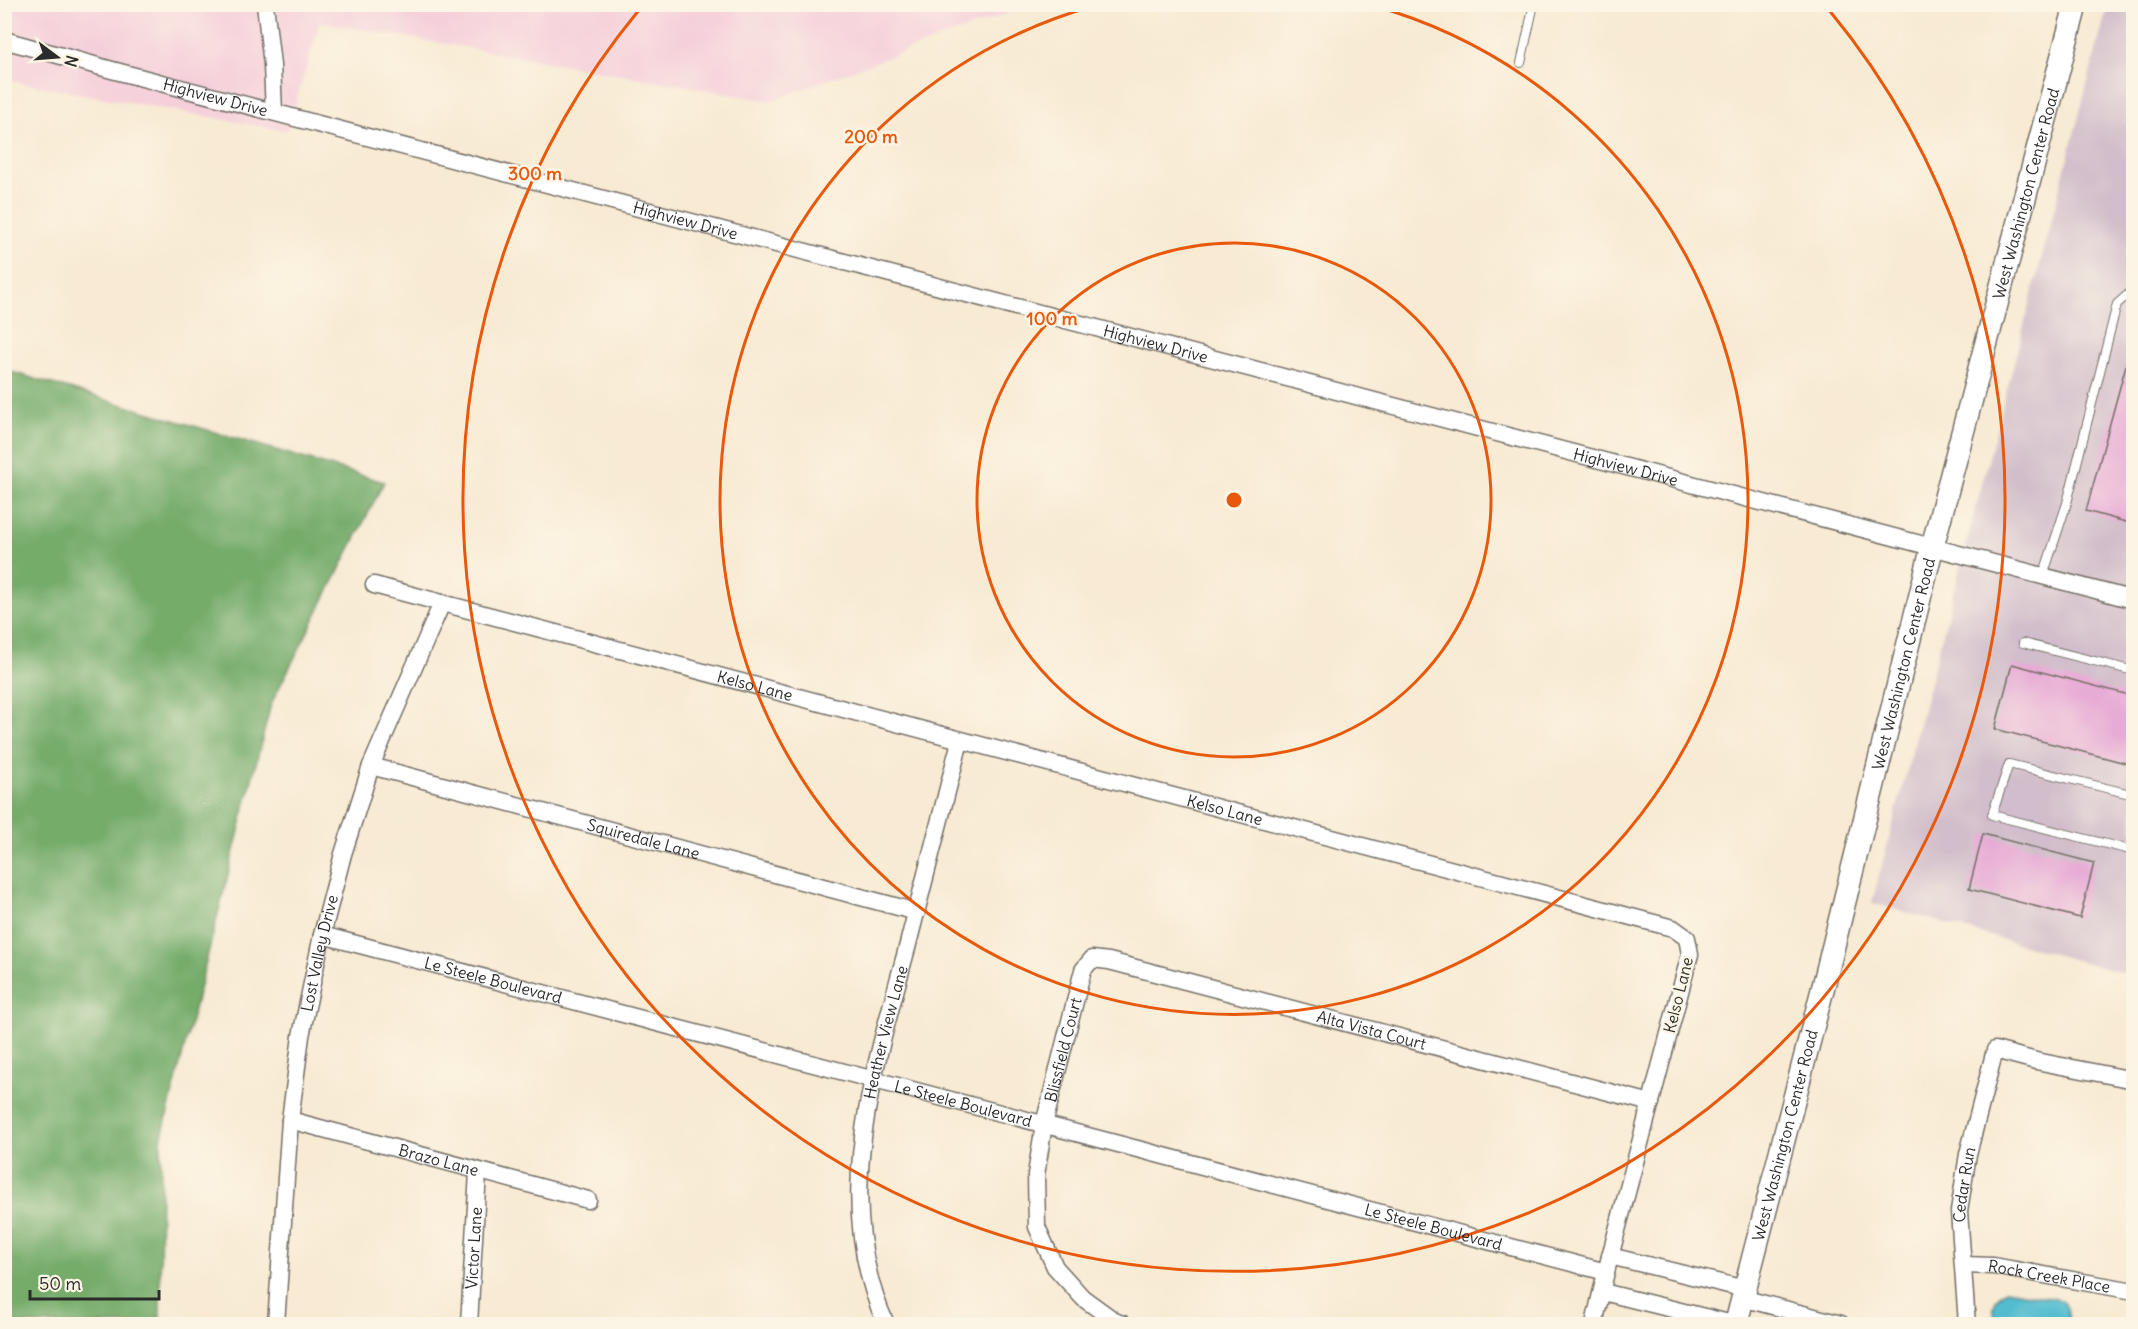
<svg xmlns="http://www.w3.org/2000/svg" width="2138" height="1329" font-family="Delius,sans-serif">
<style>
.built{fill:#f5cfda}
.industrial{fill:#d1bdcb}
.forest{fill:#75ac6a;stroke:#506c4a;stroke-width:1.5}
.water{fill:#53bdcf;stroke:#3f747d;stroke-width:1.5}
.building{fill:#e7acd5}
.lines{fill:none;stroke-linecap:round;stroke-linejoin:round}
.lane-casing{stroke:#736e66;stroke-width:10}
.street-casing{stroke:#736e66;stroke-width:19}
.secondary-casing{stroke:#736e66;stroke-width:25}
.lane{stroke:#fff;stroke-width:8}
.street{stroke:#fff;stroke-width:16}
.secondary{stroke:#fff;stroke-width:22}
.ring{fill:none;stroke:#e8590c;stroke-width:3}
.labels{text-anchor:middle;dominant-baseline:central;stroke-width:5;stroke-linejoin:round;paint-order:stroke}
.street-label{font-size:16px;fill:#2b2b2b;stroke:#fcf5e5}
.centre{fill:#e8590c;stroke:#fcf5e5;stroke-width:3}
.ring-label{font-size:18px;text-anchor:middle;font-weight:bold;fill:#e8590c;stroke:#fcf5e5;stroke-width:5;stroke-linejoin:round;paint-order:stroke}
</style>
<rect width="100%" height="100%" fill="#fcf5e5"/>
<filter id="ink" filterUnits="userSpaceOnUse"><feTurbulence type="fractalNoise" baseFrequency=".0167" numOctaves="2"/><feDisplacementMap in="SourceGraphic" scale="12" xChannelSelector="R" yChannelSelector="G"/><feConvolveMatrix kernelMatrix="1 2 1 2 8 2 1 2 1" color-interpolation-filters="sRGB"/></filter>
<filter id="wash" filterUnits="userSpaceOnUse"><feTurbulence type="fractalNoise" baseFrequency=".008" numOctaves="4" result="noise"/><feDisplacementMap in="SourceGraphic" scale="24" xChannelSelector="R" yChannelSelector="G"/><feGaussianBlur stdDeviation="1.35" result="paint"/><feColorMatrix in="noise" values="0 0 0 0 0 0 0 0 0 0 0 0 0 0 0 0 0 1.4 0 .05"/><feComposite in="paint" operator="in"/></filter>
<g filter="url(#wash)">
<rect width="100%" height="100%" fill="#f8ead3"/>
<path class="built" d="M4,5H1030L770,101L320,22L287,131L5,80Z"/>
<path class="industrial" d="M2108,5H2133V976L1872,903Z"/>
<path class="forest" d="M5,370L384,482L271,704L161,1140L160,1324H5Z"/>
<path class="water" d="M2006,1290L2061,1300C2069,1307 2069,1314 2068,1324H1998C1990,1311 1993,1298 2006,1290Z"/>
<g id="blocks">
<path class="building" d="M2129,354H2133V524L2086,511Z
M2012,664L2133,696V765L1995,729Z
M1983,834L2094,863L2080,918L1969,889Z"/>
</g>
</g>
<g filter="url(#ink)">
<use href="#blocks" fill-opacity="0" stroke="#736e66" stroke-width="1.5"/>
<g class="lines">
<defs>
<path id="lane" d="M4,8L7,4
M1521,63L1534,4
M2043,576L2067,503L2117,304L2134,289
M2023,643L2134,671
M2134,795L2009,764L1992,815L2134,851"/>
<g id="street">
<path d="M265,4L272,65L274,112"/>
<path id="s1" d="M4,40L112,70L2134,600"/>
<path id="s2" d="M374,585L1673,928L1687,938L1690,954L1606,1272L1594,1324"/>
<path id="s3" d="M371,766L917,912"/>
<path id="s4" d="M322,935L1606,1272"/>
<path id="s5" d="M290,1120L588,1200"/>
<path d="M1610,1256L1745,1289"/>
<path id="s6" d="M1964,1265L1993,1266L2134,1291"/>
<path d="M1603,1292L1733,1324"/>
<path d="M1742,1298L1841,1324"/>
<path id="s7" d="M276,1324L290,1120L301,1036L322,935L343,854L371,766L442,603"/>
<path id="s8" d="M469,1324L478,1172"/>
<path id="s9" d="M886,1324C830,1201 874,1071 907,948C925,879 943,810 960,741"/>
<path id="s10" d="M1123,1324L1116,1322L1083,1298L1055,1267L1037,1227L1036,1175L1044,1124L1083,970L1092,959L1109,961L1651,1103"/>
<path id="s11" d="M1967,1324L1959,1211L1968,1154L1995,1050L2036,1061L2134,1080"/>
</g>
<g id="secondary">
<path id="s12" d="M1736,1324L1826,976L1932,548L2076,4"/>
</g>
</defs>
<use href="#lane" class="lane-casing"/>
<use href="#street" class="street-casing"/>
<use href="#secondary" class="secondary-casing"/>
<use href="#lane" class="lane"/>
<use href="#street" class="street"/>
<use href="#secondary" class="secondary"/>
</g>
</g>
<g class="ring">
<circle cx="1234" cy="500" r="257"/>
<path d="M1371 5A514 514 0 1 1 1097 5"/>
<path d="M1829 10A771 771 0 1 1 639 10"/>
</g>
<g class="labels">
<g class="street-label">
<text stroke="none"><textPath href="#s1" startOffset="219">Highview Drive</textPath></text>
<text stroke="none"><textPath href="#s12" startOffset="1167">West Washington Center Road</textPath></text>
<text stroke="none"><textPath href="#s1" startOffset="705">Highview Drive</textPath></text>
<text stroke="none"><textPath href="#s1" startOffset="1191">Highview Drive</textPath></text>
<text stroke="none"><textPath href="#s1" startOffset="1677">Highview Drive</textPath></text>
<text stroke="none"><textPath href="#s12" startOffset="681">West Washington Center Road</textPath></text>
<text stroke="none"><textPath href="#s2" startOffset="394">Kelso Lane</textPath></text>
<text stroke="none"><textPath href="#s2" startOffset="880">Kelso Lane</textPath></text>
<text stroke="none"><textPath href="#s3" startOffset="282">Squiredale Lane</textPath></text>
<text stroke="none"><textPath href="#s7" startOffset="374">Lost Valley Drive</textPath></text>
<text stroke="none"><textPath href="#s4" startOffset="177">Le Steele Boulevard</textPath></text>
<text transform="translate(1678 995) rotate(-76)">Kelso Lane</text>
<text stroke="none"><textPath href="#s10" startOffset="699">Alta Vista Court</textPath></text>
<text stroke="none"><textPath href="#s9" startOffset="298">Heather View Lane</textPath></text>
<text stroke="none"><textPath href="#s10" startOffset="314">Blissfield Court</textPath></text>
<text stroke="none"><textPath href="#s4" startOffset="663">Le Steele Boulevard</textPath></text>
<text stroke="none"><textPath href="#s12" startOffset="195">West Washington Center Road</textPath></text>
<text stroke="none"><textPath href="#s5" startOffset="154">Brazo Lane</textPath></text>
<text stroke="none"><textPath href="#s11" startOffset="140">Cedar Run</textPath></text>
<text stroke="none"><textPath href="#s4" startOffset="1149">Le Steele Boulevard</textPath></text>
<text stroke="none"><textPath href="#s8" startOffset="76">Victor Lane</textPath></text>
<text stroke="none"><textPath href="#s6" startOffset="86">Rock Creek Place</textPath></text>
</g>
</g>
<circle cx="1234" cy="500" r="9" class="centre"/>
<g class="ring-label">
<text x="871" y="143">200 m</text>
<text x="535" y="180">300 m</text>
<text x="1052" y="325">100 m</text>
</g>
<rect width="2138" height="1329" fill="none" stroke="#fcf5e5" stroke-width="24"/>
<g transform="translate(57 57) rotate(106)" stroke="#fcf5e5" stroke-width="4.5" paint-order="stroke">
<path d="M0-4.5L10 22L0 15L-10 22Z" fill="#2b2b2b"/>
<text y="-9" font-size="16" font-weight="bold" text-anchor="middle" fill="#2b2b2b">N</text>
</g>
<path d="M30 1290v9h129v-9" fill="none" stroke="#2b2b2b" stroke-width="3"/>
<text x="39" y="1290" font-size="18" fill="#2b2b2b" stroke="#fcf5e5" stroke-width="4.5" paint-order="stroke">50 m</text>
</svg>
